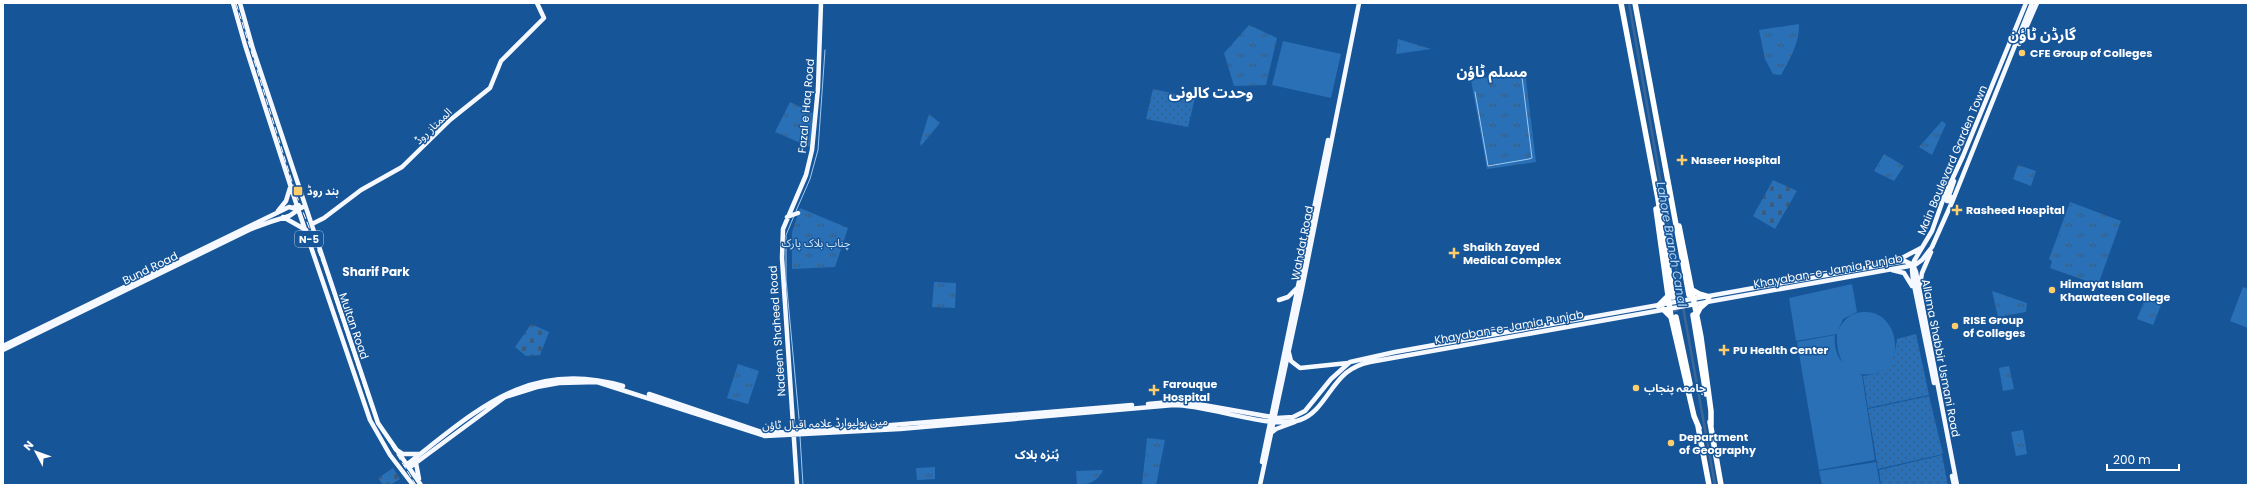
<svg xmlns="http://www.w3.org/2000/svg" width="2251" height="488" font-family="Poppins,'Noto Sans Arabic',sans-serif">
<style>
.grass{fill:url(#grass-dots)}
.cemetery{fill:url(#cemetery-stones)}
.park{fill:url(#park-tufts)}
.pitch{fill:#2a70b6}
.lines{fill:none;stroke-linecap:round;stroke-linejoin:round}
.stream{stroke:#9cc9f4;stroke-width:1}
.canal{stroke:#3a6797;stroke-width:2.5}
.highway-tunnel{stroke:#396ea7;stroke-width:5.5;stroke-dasharray:5.5 3;stroke-linecap:butt}
.major{stroke:#f5f9ff;stroke-width:4.5}
.highway{stroke:#fff;stroke-width:5.5}
.rail{stroke:#fff;stroke-width:1;stroke-dasharray:7 3;stroke-linecap:butt}
.poi-dot{fill:#ffcd6b;stroke:#165598;stroke-width:1.5}
.labels{text-anchor:middle;dominant-baseline:central;stroke-width:3;stroke-linejoin:round;paint-order:stroke}
.shield{fill:#165598;stroke:#b9cce0;stroke-width:1}
.shield-label{font-size:10px;font-weight:bold;fill:#fff}
.poi-label{font-size:11px;font-weight:bold;fill:#fff;stroke:#165598;text-anchor:start}
.street-label{font-size:11px;fill:#fff;stroke:#165598}
.park-label{font-size:11px;fill:#d1e7fc;stroke:#165598}
.water-label{font-size:12px;font-style:italic;fill:#b6d7f8;stroke:#165598}
.neighbourhood-label{font-size:12px;font-weight:bold;fill:#fff;stroke:#165598}
.district-label{font-size:15px;font-weight:bold;fill:#fff;stroke:#165598}
</style>
<defs>
<pattern id="grass-dots" width="8" height="8" patternUnits="userSpaceOnUse"><rect width="8" height="8" fill="#2a70b6"/><path d="M2 2h.1M6 6h.1" fill="none" stroke="#3d5c7c" stroke-width="1.8" stroke-linecap="round"/></pattern>
<pattern id="cemetery-stones" width="16" height="16" patternUnits="userSpaceOnUse"><rect width="16" height="16" fill="#2a70b6"/><path d="M2 7V4a2 2 0 0 1 4 0v3zM10 15v-3a2 2 0 0 1 4 0v3z" fill="#3d5c7c"/></pattern>
<pattern id="park-tufts" width="24" height="20" patternUnits="userSpaceOnUse"><rect width="24" height="20" fill="#2a70b6"/><path d="M3 7l-1-3M5 7V3M7 7l1-3M15 17l-1-3M17 17v-4M19 17l1-3" fill="none" stroke="#3d5c7c"/></pattern>
</defs>
<rect width="100%" height="100%" fill="#165598"/>
<path class="grass" d="M1153,89L1195,98L1188,127L1146,119Z
M1916,334L1929,395L1868,408L1863,376C1887,374 1895,361 1897,339Z
M1929,396L1943,454L1878,469L1868,409Z
M1942,455L1948,485H1881L1879,470Z"/>
<path class="cemetery" d="M1773,180L1797,191L1775,229L1753,216Z
M531,324L549,332L540,355L526,356L515,347Z
M393,468L400,479L390,485H383L378,478Z"/>
<path class="park" d="M1799,24C1799,44 1791,57 1781,75L1773,74L1765,59L1759,30Z
M1249,25L1277,38L1266,85L1234,86L1224,53Z
M1398,39L1431,49L1396,54Z
M1525,71L1536,162L1487,169L1471,80Z
M790,102L813,113L810,147L775,132Z
M929,114L940,123L921,146L920,143Z
M1942,121L1946,124L1932,155L1919,147Z
M1884,154L1904,166L1894,181L1874,171Z
M2018,165L2036,171L2031,186L2013,179Z
M2070,202L2121,221L2098,285L2050,268L2052,261L2049,259Z
M800,208L848,228L835,267L792,269V232Z
M934,282L956,283L955,308L932,307Z
M1992,291L2027,303L2026,312L1998,317Z
M2145,299L2161,305L2153,325L2137,319Z
M738,364L759,371L748,404L727,398Z
M2009,366L2014,389L2003,391L1999,368Z
M2023,430L2027,454L2016,456L2011,432Z
M1147,438L1165,440L1156,485H1142Z
M935,467V479L917,480L916,468Z
M1103,470C1099,481 1088,485 1077,485L1076,471Z"/>
<path class="pitch" d="M1283,41L1341,54L1331,98L1272,85Z
M1852,284L1857,312L1843,319L1837,333C1839,329 1841,324 1845,320C1850,315 1857,312 1864,312C1899,310 1908,368 1873,374C1845,378 1836,358 1837,334L1796,341L1789,298Z
M2243,287L2248,289V328L2230,321Z
M1835,335C1833,356 1843,368 1862,375L1875,460L1819,470L1797,342Z
M1876,462L1880,485H1822L1819,471Z"/>
<g class="lines">
<path class="stream" d="M1475,92L1488,166L1529,159L1532,158L1522,77
M796,211L810,179L818,150L825,50
M794,216L786,235V279L800,429
M800,436L803,485"/>
<path class="canal" d="M1629,3L1682,302
M1683,307L1715,485"/>
<path class="highway-tunnel" d="M1673,298L1676,317"/>
<path class="major" d="M233,3L245,45L297,206L370,420L390,455L413,485
M240,3L253,49L378,423L421,485
M2019,44L2037,3
M1951,197L1949,201H1947L1954,181
M278,211L286,201L290,188
M283,217L306,230
M787,217L798,213
M312,224L324,218L361,190L402,167L450,120L490,88L501,61L544,18L537,3
M1898,260L1921,248
M1892,270L1904,273L1912,286
M1920,285L1922,273L1931,252
M1279,300L1288,297L1297,288
M1484,335L1493,329
M3,346L289,207L293,208L298,205
M3,350L249,230C263,224 275,220 289,216C293,214 299,208 305,206
M1289,353L1291,361L1300,368L1348,363
M1934,383L1913,280L1912,270L1914,261L1932,231L1944,197L1963,156L2026,3
M649,394L764,433L880,426L1132,405
M1148,404L1181,401L1277,418L1293,417L1305,411L1331,379L1350,362L1395,352L1905,261L1913,265L1916,272L1957,485
M1271,433L1276,429L1295,422
M397,450L403,454H420
M1262,462L1328,140
M416,463L419,479
M406,465C476,411 528,358 623,386
M409,468L505,397L537,387L559,383L597,382L765,436L900,429L1174,405C1209,405 1270,430 1300,420C1321,413 1329,387 1346,373C1353,367 1361,364 1370,362L1915,265L1922,260L1932,247L1953,200L2032,3
M1952,476L1954,485
M797,485L782,258L783,229L806,175L812,150L818,88L821,3
M1260,485L1302,289L1359,3"/>
<path class="highway" d="M1621,3L1658,199L1673,297
M1635,3L1689,295
M1656,209L1671,317L1694,416L1699,428
M1679,226L1701,337L1711,411V425
M1692,290L1699,294L1709,297
M1658,306L1668,296
M1663,309L1671,317
M1697,314L1700,308L1708,301
M1693,315L1706,394
M1676,317L1690,384
M1710,422L1721,485
M1698,426L1709,485"/>
<path class="rail" d="M236,3L295,191L325,269L370,404L381,429L416,485"/>
</g>
<g class="poi-dot">
<circle cx="2022" cy="53" r="4"/>
<path d="M1680 154h4v4h4v4h-4v4h-4v-4h-4v-4h4z"/>
<rect x="293" y="186" width="10" height="10" rx="2"/>
<path d="M1955 204h4v4h4v4h-4v4h-4v-4h-4v-4h4z"/>
<path d="M1452 247h4v4h4v4h-4v4h-4v-4h-4v-4h4z"/>
<circle cx="2052" cy="290" r="4"/>
<circle cx="1955" cy="326" r="4"/>
<path d="M1722 344h4v4h4v4h-4v4h-4v-4h-4v-4h4z"/>
<circle cx="1636" cy="388" r="4"/>
<path d="M1152 384h4v4h4v4h-4v4h-4v-4h-4v-4h4z"/>
<circle cx="1671" cy="443" r="4"/>
</g>
<g class="labels">
<rect class="shield" x="295" y="231" width="28" height="16" rx="3"/>
<g class="shield-label">
<text x="309" y="239">N-5</text>
</g>
<g class="poi-label">
<text x="2030" y="53">CFE Group of Colleges</text>
<text x="1691" y="160">Naseer Hospital</text>
<text x="307" y="191">بند روڈ</text>
<text x="1966" y="210">Rasheed Hospital</text>
<text x="1463" y="247">Shaikh Zayed<tspan x="1463" dy="13">Medical Complex</tspan></text>
<text x="2060" y="284">Himayat Islam<tspan x="2060" dy="13">Khawateen College</tspan></text>
<text x="1963" y="320">RISE Group<tspan x="1963" dy="13">of Colleges</tspan></text>
<text x="1733" y="350">PU Health Center</text>
<text x="1163" y="384">Farouque<tspan x="1163" dy="13">Hospital</tspan></text>
<text x="1644" y="388">جامعہ پنجاب</text>
<text x="1679" y="437">Department<tspan x="1679" dy="13">of Geography</tspan></text>
</g>
<g class="street-label">
<text transform="translate(806 106) rotate(-85)">Fazal e Haq Road</text>
<text transform="translate(433 126) rotate(-44)">الممتاز روڈ</text>
<text transform="translate(1952 160) rotate(-67)">Main Boulevard Garden Town</text>
<text transform="translate(1302 243) rotate(-79)">Wahdat Road</text>
<text transform="translate(150 268) rotate(-26)">Bund Road</text>
<text transform="translate(1828 271) rotate(-10)">Khayaban-e-Jamia Punjab</text>
<text transform="translate(354 326) rotate(71)">Multan Road</text>
<text transform="translate(1509 327) rotate(-10)">Khayaban-e-Jamia Punjab</text>
<text transform="translate(777 331) rotate(-94)">Nadeem Shaheed Road</text>
<text transform="translate(1941 358) rotate(79)">Allama Shabbir Usmani Road</text>
<text transform="translate(825 423) rotate(-2)">مین بولیوارڈ علامہ اقبال ٹاؤن</text>
</g>
<g class="park-label">
<text x="816" y="243">چناب بلاک پارک</text>
</g>
<g class="water-label">
<text transform="translate(1672 244) rotate(80)">Lahore Branch Canal</text>
</g>
<g class="neighbourhood-label">
<text x="376" y="271">Sharif Park</text>
<text x="1037" y="454">ہُنزہ بلاک</text>
</g>
<g class="district-label">
<text x="2042" y="34">گارڈن ٹاؤن</text>
<text x="1492" y="71">مسلم ٹاؤن</text>
<text x="1211" y="92">وحدت کالونی</text>
</g>
</g>
<rect width="2251" height="488" fill="none" stroke="#ffffff" stroke-width="8"/>
<g transform="translate(36 452) rotate(311)" stroke="#165598" stroke-width="3" paint-order="stroke">
<path d="M0-3L7 15L0 10L-7 15Z" fill="#ffffff"/>
<text y="-6" font-size="11" font-weight="bold" text-anchor="middle" fill="#ffffff">N</text>
</g>
<path d="M2107 464v6h72v-6" fill="none" stroke="#ffffff" stroke-width="2"/>
<text x="2113" y="464" font-size="12" fill="#ffffff" stroke="#165598" stroke-width="3" paint-order="stroke">200 m</text>
</svg>
